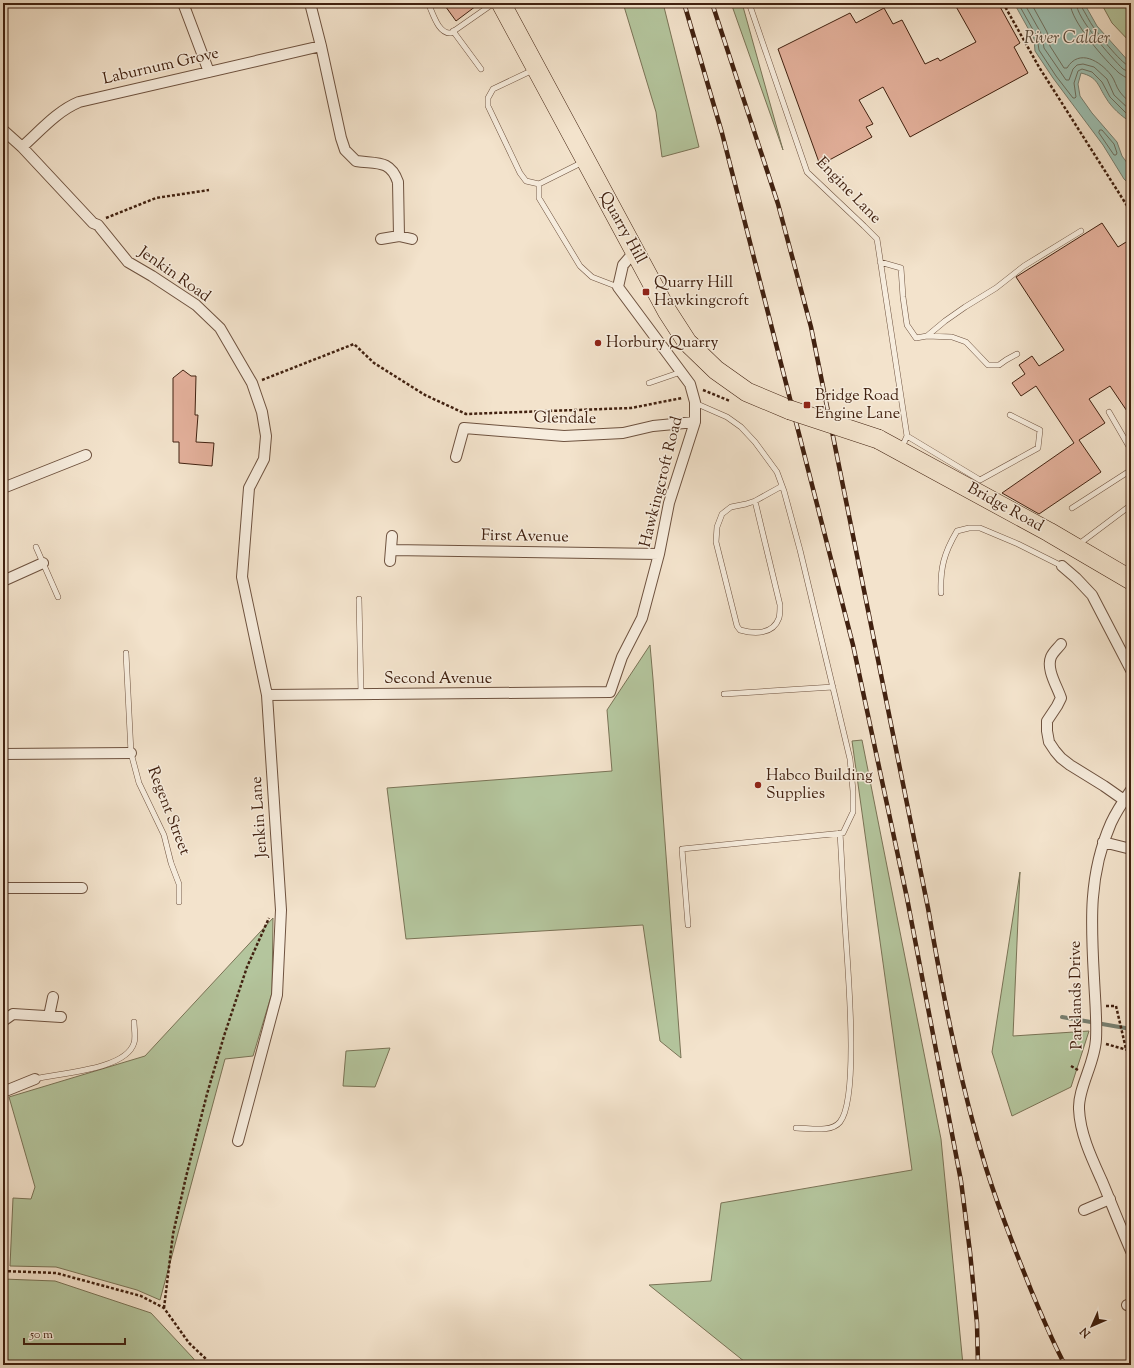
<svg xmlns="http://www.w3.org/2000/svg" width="1134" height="1368" font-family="'Sorts Mill Goudy',serif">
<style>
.green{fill:#b4c59d;stroke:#7a7356}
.water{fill:#9dbfb1;stroke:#788071}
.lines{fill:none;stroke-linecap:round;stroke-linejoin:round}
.shore{stroke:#6f7060;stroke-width:1}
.stream{stroke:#788071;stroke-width:4}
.building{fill:#e3b09b;stroke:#412110}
.lane-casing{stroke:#6e523f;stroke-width:6}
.street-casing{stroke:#6e523f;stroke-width:12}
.highway-casing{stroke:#412110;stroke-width:20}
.path{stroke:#412110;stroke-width:2.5;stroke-dasharray:3 2;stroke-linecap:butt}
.lane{stroke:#f7edde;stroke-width:5}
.street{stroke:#f7edde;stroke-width:10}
.highway{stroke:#f3e3cc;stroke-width:19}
.rail-casing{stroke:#412110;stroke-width:4.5}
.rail{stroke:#f7edde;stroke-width:3;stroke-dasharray:9;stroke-linecap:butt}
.highway-bridge-casing{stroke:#412110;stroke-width:20;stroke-linecap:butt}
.highway-bridge{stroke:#f3e3cc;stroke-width:19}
.poi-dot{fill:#8f2418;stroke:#f7edde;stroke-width:1.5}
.labels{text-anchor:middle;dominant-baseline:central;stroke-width:3;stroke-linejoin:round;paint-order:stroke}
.street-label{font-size:16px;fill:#412110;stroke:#f7edde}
.poi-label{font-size:16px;fill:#412110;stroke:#f7edde;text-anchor:start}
.water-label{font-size:17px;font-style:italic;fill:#5d5040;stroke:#f7edde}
</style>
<rect width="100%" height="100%" fill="#f3e3cc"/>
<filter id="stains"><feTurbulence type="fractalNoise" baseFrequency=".005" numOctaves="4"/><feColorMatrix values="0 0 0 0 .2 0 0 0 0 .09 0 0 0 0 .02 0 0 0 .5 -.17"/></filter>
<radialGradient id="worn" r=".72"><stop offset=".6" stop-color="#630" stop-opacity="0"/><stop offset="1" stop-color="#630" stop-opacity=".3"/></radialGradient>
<path class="green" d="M623,3H663L699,147L662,157L656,112Z
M731,3H742L783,150Z
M1101,3H1131V43L1112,23Z
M650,645L653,679L681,1058L660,1041L643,925L406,939L387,788L612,771L607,710Z
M862,740L941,1139L963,1365H747L745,1362L649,1285L711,1281L721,1203L912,1170L852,741Z
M1020,872L1013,1036L1089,1031L1071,1087L1012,1116L992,1052Z
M273,918L272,993L253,1056L225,1059L160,1300L137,1290L56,1267L10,1266L13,1198L31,1199L35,1187L9,1097L145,1056Z
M390,1048L375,1087L343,1086L346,1051Z
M3,1279L55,1281L151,1313L193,1358L198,1365H3Z"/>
<path class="water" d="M1014,3H1084L1097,26L1131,64V122C1122,117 1111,107 1106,98C1098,86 1098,77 1081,73L1078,84L1080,96L1092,113L1117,142L1122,156L1131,168V186L1124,179L1103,145L1053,78L1035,51L1034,39Z"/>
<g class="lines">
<path class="shore" d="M1018,3L1037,37L1039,50L1056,76L1073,98H1075L1076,97L1074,83L1078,71L1082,69L1092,72L1102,82L1110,97L1128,115L1131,117
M1024,3L1042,35L1044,48L1066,80H1069L1073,69L1077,65L1083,64L1094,67L1107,79L1114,95L1131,111
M1031,3L1047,32L1050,46L1064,68H1067C1079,48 1100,61 1111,75C1115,80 1116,87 1120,92C1123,96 1127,100 1131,103
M1070,3C1071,22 1105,60 1119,73L1125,77L1131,78
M1076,3C1077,19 1111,57 1123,69L1127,71L1131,72
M1081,3V6C1086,14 1089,21 1094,28C1100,36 1123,66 1131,67
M1100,130H1102L1114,144L1117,153L1116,155H1114L1099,133Z"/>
<path class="stream" d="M1062,1017L1131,1029"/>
</g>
<path class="building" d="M443,3H480L456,21Z
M954,3H998L1020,43L1014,47L1028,73L910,137L883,87L859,100L873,124L866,127L872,137L820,165L778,49L850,13L856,23L884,8L893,24L902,20L925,64L938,58L940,61L976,42Z
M1102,223L1118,247L1131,239V417L1110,386L1089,399L1105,423L1079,440L1101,472L1039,514L1002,493L1074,443L1036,386L1021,396L1012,383L1025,374L1019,365L1032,356L1039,366L1064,350L1016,277Z
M183,370L191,376H196L195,415H198L196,442L214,443L212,466L179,463V442H173V378Z"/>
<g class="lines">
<defs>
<path id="lane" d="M428,3C433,13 438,34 451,33L494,3
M749,3L807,172L864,226L877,239L907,436L902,447
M453,31L481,69
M533,70L493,89L488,98V106L520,173L526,181L539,184L583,162
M539,184V198L580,266L592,277L618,287
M880,262L901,268L903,297L907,325L916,338L927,336L945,321L965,307L996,288L1024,266L1081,231
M927,336L952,337L966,342L988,365H999L1006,360L1017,354
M649,383L681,372
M1109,412L1131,450
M907,436L980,480L1038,448L1040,430L1010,415
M755,501L780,605C780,609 780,614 779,618C773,635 754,634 740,630L737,626L716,542L717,527L722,514L731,507L746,504L755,501L782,486
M1072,508L1131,470
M1079,544L1131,505
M36,547L58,597
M941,593C940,568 944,553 957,531L969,528H980L1018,544L1062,566
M359,599L361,694
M126,653L131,753L139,783L164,835L171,863L179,884V902
M724,694L833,687
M688,925L682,849L843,833L853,812V791L850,759L800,550L784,491L777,472L755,442L741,427L727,417L695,403
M35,1079C59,1073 126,1070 134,1043C136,1037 134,1028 134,1022
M796,1128C809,1128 831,1133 840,1122C860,1097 847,960 845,924C843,894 842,863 840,833"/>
<path id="street" d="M183,3L209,72
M310,3L321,46L341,138L345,150L356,161C376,164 390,159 398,182L399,236
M3,130L22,147L93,223L98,225L128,262L152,276L196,305L220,328L252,383L262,412L266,436L264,459L249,488L242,577L267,695L281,910L277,995L238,1141
M22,147C40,131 57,111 79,102L321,46
M381,239L399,236L412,239
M456,457L464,428L564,436L623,433L653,426L695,422
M3,488L86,455
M391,550L659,554
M390,561L392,536
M1062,566L1076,578L1092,595L1131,670
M3,581L43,563
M1061,644C1058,648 1053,652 1051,657C1046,669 1057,686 1061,698L1057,706L1047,721V731L1049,742L1055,751L1061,758L1070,765L1104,786L1124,800
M267,695L610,692L622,657L642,618L659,554L669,503L695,422V402L690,384L618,287L623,265L635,251
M3,754L131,753
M1131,790C1124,800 1116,812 1111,823C1088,875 1091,924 1094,978C1095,999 1097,1019 1096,1039C1095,1063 1078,1088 1079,1109C1080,1134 1092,1159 1102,1181C1112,1205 1121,1228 1131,1251
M1103,842L1131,849
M3,888H82
M49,1016L53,997
M3,1021L13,1014L61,1017
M3,1092L35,1079
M1084,1210L1110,1199
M1127,1305L1131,1304"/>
<path id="highway" d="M501,3L667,311L687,342L716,370L747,392L790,410
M878,439L1049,532L1131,580"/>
</defs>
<use href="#lane" class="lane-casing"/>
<use href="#street" class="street-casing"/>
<use href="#highway" class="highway-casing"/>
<path class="path" d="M1003,3L1039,67L1131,212
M106,218L156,198L209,190
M262,380L354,344L374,363L425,395L466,414L631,408L682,398
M703,390L730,401
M1106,1006H1116L1126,1049
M1106,1044L1131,1051
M1071,1066L1078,1070
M3,1271L56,1273L141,1296L164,1308L189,1343L205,1358L210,1365
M164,1308L173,1234L186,1177L207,1094L224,1036L247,967L269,918"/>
<use href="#lane" class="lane"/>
<use href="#street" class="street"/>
<use href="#highway" class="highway"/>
<defs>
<path id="rail" d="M684,3L722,133L853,645L907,898L961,1181L970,1252L977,1323L978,1365
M712,3L778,204L811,327L928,908C943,995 960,1084 986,1168C999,1210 1015,1250 1031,1290C1042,1316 1052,1341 1065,1365"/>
</defs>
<use href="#rail" class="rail-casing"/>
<use href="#rail" class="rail"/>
<defs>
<path id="highway-bridge" d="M790,410L878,439"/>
</defs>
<use href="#highway-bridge" class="highway-bridge-casing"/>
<use href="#highway-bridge" class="highway-bridge"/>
</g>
<g class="poi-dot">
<rect x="642" y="288" width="8" height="8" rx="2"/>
<circle cx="598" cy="343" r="4"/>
<rect x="803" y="401" width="8" height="8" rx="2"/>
<circle cx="758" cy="785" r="4"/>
</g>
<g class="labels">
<g class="street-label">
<text transform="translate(161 67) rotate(-13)">Laburnum Grove</text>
<text transform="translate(848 191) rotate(46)">Engine Lane</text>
<text transform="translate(622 228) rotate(61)">Quarry Hill</text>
<text transform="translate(174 275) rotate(35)">Jenkin Road</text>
<text transform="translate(565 419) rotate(1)">Glendale</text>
<text transform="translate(662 482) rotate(-76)">Hawkingcroft Road</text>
<text transform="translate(1005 508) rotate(29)">Bridge Road</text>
<text transform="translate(525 537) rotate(1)">First Avenue</text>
<text x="438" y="679">Second Avenue</text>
<text transform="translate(168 811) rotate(69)">Regent Street</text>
<text transform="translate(260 817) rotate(-94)">Jenkin Lane</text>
<text transform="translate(1077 995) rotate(-91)">Parklands Drive</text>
</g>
<g class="poi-label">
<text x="654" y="283">Quarry Hill<tspan x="654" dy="18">Hawkingcroft</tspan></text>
<text x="606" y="343">Horbury Quarry</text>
<text x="815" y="396">Bridge Road<tspan x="815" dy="18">Engine Lane</tspan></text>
<text x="766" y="776">Habco Building<tspan x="766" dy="18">Supplies</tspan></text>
</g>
<g class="water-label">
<text x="1067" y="39">River Calder</text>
</g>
</g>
<rect width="1134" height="1368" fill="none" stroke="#f3e3cc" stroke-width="16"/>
<rect x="4" y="4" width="1126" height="1360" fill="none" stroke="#412110" stroke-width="2"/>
<rect x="8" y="8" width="1118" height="1352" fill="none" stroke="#412110"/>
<g transform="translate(1092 1326) rotate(225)" stroke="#f7edde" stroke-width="3" paint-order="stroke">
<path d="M0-3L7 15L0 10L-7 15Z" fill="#412110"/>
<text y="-6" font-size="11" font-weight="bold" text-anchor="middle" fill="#412110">N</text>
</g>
<path d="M24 1338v6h101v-6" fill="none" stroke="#412110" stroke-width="2"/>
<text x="30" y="1338" font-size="12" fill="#412110" stroke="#f7edde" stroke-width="3" paint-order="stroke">50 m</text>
<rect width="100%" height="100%" filter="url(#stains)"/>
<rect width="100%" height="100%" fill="url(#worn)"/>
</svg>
